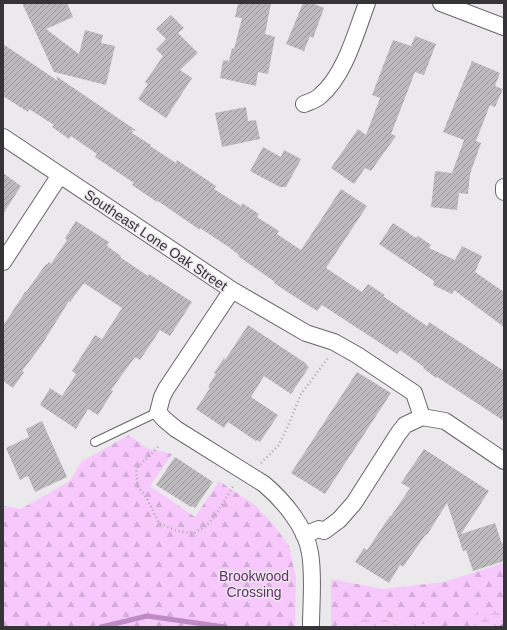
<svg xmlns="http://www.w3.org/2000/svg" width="507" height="630" font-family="Helvetica,sans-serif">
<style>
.forest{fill:url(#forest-firs)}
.wetland{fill:url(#wetland-marsh)}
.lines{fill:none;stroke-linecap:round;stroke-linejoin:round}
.stream{stroke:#bf8bc5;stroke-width:5}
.building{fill:url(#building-hatch)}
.lane-casing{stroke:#676568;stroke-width:10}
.street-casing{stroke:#676568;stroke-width:18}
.path{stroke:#aaa8aa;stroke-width:2.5;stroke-dasharray:1 3;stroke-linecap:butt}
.lane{stroke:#fff;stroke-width:8}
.street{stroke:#fff;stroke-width:16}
.labels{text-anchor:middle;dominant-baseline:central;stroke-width:3;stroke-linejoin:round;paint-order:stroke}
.street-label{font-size:14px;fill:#353436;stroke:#ece9ec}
.park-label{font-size:14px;fill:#692b71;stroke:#ece9ec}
</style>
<defs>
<pattern id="forest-firs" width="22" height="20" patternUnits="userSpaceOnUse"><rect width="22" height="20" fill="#f7c8fc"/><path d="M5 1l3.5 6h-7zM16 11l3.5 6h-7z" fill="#d4acd9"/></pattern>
<pattern id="wetland-marsh" width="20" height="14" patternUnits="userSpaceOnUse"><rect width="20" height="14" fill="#f7c8fc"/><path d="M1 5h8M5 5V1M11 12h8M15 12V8" fill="none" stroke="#d4acd9"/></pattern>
<pattern id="building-hatch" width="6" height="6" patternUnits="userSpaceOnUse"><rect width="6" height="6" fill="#bcbabd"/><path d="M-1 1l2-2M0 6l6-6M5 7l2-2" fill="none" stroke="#9a989a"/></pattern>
</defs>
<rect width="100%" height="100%" fill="#ece9ec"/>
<path class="forest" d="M129,435L147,448L172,454L150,486L195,517L219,481L255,505L273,524L289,546L296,577L295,627H3V506L21,509L70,481L81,462Z
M504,563V611L480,609L469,627H435L430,624H410L371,617L331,627V579L383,589L444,582Z"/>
<path class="wetland" d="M480,609L504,611V627H469Z
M371,617L410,624H430L435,627H331Z"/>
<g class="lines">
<path class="stream" d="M101,627L147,616L225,627
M502,627L504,626"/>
</g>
<path class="building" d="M22,3H67L73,17L46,29L79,54L85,30L103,35L101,43L115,46L106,85L54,72Z
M238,3H271L265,34L275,37L268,74L258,72L256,86L220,78L223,60L229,61L232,48L234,49L242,18L235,17Z
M303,3H312L324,8L313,38L310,36L304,51L286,44Z
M171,15L184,28L178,33L198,53L180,70L192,78L166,118L138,99L148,84L145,82L163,56L156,49L166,39L156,29Z
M415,36L436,44L424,75L415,72L391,134L396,136L371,171L365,168L354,184L331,168L358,129L366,135L380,98L372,95L393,40L411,46Z
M3,44L58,81L56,76L137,131L131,130L133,132L132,133L151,145L150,146L176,163L177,160L216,186L214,189L241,206L242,203L259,214L257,217L279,231L277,234L301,250L341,189L367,206L326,268L362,292L368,284L385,295L383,296L427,326L429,322L504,371V421L437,377L436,378L423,368L424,367L400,350L397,354L322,305L317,311L286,291L274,283L275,282L238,256L239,255L230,248L200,228V230L158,201L157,202L132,185L134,183L95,157L97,154L71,136L69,139L52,127L54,125L29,109L28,112L3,96Z
M472,61L500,73L495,86L503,89L495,107L490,105L476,141L481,143L470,174L468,194L459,193L457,210L431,207L435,171L452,173L464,140L443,132Z
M246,107L248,121L256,120L260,139L222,147L215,113Z
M263,147L281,157L284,150L301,159L286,187H280L250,171Z
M3,173L21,186L3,214Z
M76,221L109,242L107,246L121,256L120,257L148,276L149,274L192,302L170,336L160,330L140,360L135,357L111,390L113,391L98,415L88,409L76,429L40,405L50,388L62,396L76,374L72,371L95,335L102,339L122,308L84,283L70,302L69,301L41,346L22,371L24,372L13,388L3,381V326L25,292H26L46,264L47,265L49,262L51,264L67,240L65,238Z
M393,223L416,238L418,236L431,245L429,248L455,260L462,246L482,256L475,272L504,292V327L454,290L452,294L433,285L434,281L379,244Z
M248,325L307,364L306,365L309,367L291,394L264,376L251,397L278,415L260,442L257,440L256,441L228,422L224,428L196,409L210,388L208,387L216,374L214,373L224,358L225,360Z
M357,372L391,393L325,494L291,473Z
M42,421L67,477L35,492L28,476L20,480L6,448L29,437L26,429Z
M424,449L489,491L461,534L495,523L502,544L504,543V561L473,571L466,550L463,551L447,503L427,535L426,534L403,567L400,565L389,583L355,562L364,548L367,550L390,516H391L410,488L401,483Z
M175,457L213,482L195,508L192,506L191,507L156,485Z"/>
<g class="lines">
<defs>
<path id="lane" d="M95,442L158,412"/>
<path id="street" d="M441,3L504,27
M304,104C309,102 316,100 320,96C345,75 356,32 367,3
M3,137L232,290L166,389L162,397L158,412L164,419L176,429L264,484C283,500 306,527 310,553C314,576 311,603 311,627
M504,187V192
M3,262L60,175
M232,290L306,333L334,342L357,355L414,393L422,417
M304,535L319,529L324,531L339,520L354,503L398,434L405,425L422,417L445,421L504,461"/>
</defs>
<use href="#lane" class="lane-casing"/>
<use href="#street" class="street-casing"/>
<path class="path" d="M158,447L138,467L136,472L138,487L146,497L159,523L177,531L194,533L206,526L215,516L234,485
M261,463L278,446L288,426L301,394L328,358"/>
<use href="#lane" class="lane"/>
<use href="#street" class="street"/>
</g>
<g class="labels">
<g class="street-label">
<text transform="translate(156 240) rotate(34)">Southeast Lone Oak Street</text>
</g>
<g class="park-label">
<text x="254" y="576">Brookwood<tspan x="254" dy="16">Crossing</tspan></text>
</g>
</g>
<rect width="507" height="630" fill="none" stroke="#353436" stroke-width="8"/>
</svg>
